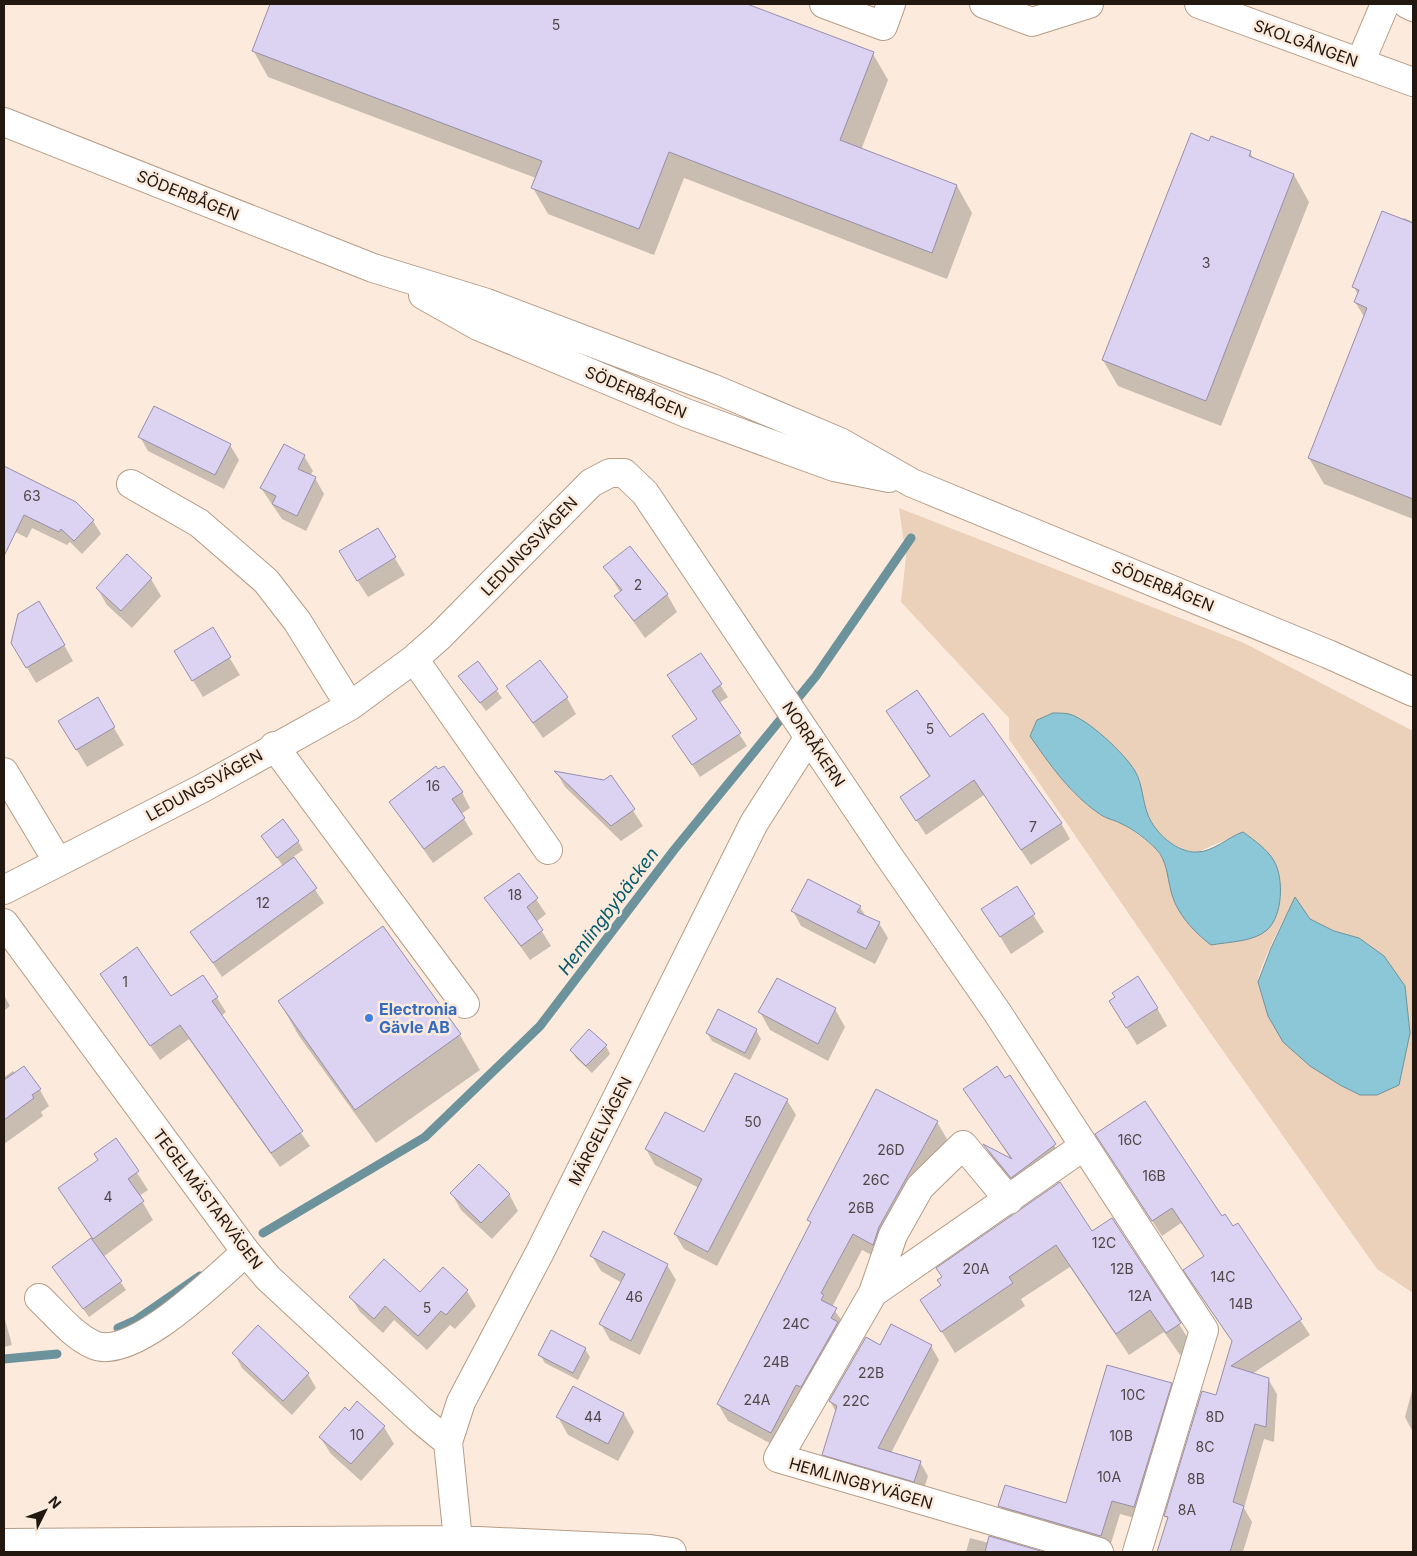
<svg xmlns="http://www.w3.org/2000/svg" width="1417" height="1556" font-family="Inter,sans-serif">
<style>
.green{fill:#ebd0ba;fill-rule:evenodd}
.water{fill:#8cc7d7;stroke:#6c929b}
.shadow{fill:#0003}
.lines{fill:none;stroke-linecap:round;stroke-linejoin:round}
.stream{stroke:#6c929b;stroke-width:9}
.building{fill:#dcd3f2;stroke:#978eac}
.minor-casing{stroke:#b69c86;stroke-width:30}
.major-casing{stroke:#b69c86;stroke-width:30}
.minor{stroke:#fff;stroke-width:28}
.major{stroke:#fff;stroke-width:28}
.shop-dot{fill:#3f7fe0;stroke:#fcebdd;stroke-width:2}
.labels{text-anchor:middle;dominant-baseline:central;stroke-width:5;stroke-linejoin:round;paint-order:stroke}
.number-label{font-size:14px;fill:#504748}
.street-label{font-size:16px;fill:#221810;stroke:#fcebdd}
.shop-label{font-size:16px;font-weight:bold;fill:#366cbe;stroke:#fcebdd;text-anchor:start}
.water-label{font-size:18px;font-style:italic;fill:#035a6a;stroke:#fcebdd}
</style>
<rect width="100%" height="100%" fill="#fcebdd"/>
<path class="green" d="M899,508L1244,643L1413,731V1293L1377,1269L1209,1031L1009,739V718L901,602L906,557ZM1070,714L1082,721L1116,748L1134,769L1147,814L1156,830L1171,843L1184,850L1198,852L1243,832L1257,842L1274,861L1255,937L1211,945L1168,873L1164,861L1156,849L1124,824L1102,816L1072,791L1049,763L1030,736ZM1295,898L1310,919L1334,931L1359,938L1384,956L1405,986L1410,1033L1360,1095C1319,1074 1278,1049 1264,1003C1263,997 1258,987 1258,981C1260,962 1286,916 1295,898Z"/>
<path class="water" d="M1053,713C1058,713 1064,713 1069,714C1088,719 1125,754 1135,771C1143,785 1142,800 1148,815C1155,833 1177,853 1197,852C1213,852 1228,837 1243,832C1254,840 1267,849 1274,861C1284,878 1283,916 1267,930C1254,942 1227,942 1211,945C1194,932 1176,913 1171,891C1167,876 1167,860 1156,849C1147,840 1133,829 1122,824C1115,820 1107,819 1101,815C1071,795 1050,765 1030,736L1037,720Z
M1295,897L1310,919L1334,931L1359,938L1384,956L1405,986L1410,1033L1399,1085L1377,1095H1360L1340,1085L1310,1066L1283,1042L1268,1016L1258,982L1271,948Z"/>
<path class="shadow" d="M271,4H744L873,54L888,80L861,150L957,186L972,213L947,279L684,178L654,255L548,214L533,188L536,178L268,77L253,50Z
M1210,143L1250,152L1254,160L1294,175L1309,202L1221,426L1118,386L1103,360Z
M1404,218L1413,222V519L1324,484L1309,458L1365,318L1355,302L1358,295L1354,287Z
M140,437L230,445L239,460L224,489L148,451Z
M304,456L313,471L310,476L315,478L324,494L306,531L282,519L261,488Z
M8,469L93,521L101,534L82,554L70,542L67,545L32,528L27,538L4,526V478Z
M377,529L405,575L368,597L350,569Z
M605,568L667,594L677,612L645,638L616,597L621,593Z
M151,579L161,596L132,628L107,605L97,588Z
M212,629L240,675L203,697L175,651Z
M12,642L64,645L73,661L36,683Z
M701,655L728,697L719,703L747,746L700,777L674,737L698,720Z
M477,663L502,698L486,711L460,676Z
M507,686L567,698L576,714L543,738Z
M97,699L124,745L87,767L60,722Z
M887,712L949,739L1061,823L1070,839L1031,865L984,795L926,835L901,797L930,778Z
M557,773L604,781L611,777L643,826L621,841L565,787Z
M462,792L470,808L461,814L473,834L433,863L391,803Z
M262,836L298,841L303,850L293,857L324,903L222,977L192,932L283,866Z
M519,874L546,914L536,922L551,946L530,960L486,898Z
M1016,888L1044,932L1011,954L983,909Z
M860,907L866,917L879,923L888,938L875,964L801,926L793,911Z
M383,927L460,1035L480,1070L376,1143L299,1036L279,1001Z
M101,974L171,998H217L226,1012L221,1016L310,1146L280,1167L189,1039L160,1060Z
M4,995L10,1006L4,1011Z
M1110,1001L1157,1008L1167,1026L1137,1045Z
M835,1009L845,1027L828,1061L770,1030L760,1012Z
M756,1030L761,1039L750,1060L712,1041L707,1033Z
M606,1046L610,1054L592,1073L576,1058L571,1050Z
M13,1071L40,1090L49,1106L41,1112L43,1116L4,1144V1077Z
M1009,1077L1065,1162L1022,1194L994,1162L986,1147L1012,1161L965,1089Z
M787,1100L796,1115L717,1266L684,1249L675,1234L699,1188L655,1165L646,1149L704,1134Z
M937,1122L947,1139L888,1245L883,1261L862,1250L832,1307L845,1325L781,1449L728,1421L718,1404L811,1224L809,1220Z
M116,1140L148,1190L139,1196L153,1220L103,1257L126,1290L89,1317L53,1267L92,1239L60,1188L99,1161Z
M1106,1150L1222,1217L1233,1228L1237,1225L1310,1335L1252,1374L1268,1379L1277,1394L1274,1442L1264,1439L1244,1508L1252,1522L1243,1552H1158L1168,1520L1166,1516L1217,1396L1233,1342L1194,1286L1205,1257L1181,1223L1162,1236Z
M452,1194H509L518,1211L492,1239L461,1210Z
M1112,1220L1193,1346L1180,1355L1164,1332L1129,1355L1070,1267L1021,1299L1025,1306L955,1353L922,1300L942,1286L943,1277L1092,1233Z
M592,1256L667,1265L676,1280L640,1355L610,1340L601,1324L622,1283L601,1271Z
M443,1268L467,1291L476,1306L455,1329L450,1325L427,1350L394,1320L383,1333L360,1312L351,1297L420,1293Z
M4,1316L12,1345L4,1347Z
M881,1346H931L939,1360L891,1453L920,1462L928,1476L922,1495L832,1468L824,1455L836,1412L830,1401Z
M585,1349L590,1357L578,1380L545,1363L540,1355Z
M234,1353L308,1374L316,1388L292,1415L242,1368Z
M1171,1384L1179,1398L1142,1520L1120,1514L1109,1550L1008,1520L1000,1506L1067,1504Z
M1413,1387V1432L1405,1417Z
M573,1388L624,1414L634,1432L618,1461L568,1435L558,1417Z
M349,1413L384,1427L394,1444L361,1481L331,1454L320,1437Z
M970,1538L989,1543L990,1538L1040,1552H966Z"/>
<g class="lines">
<path class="stream" d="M263,1233L425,1137L540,1026L674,850L816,676L911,538
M118,1328L136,1320L200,1276
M4,1359L57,1354"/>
</g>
<path class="building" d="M270,4H747L874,52L840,140L957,185L932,253L669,152L639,229L531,188L542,161L252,51Z
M1191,133L1209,141L1211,136L1251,151L1249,156L1294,174L1206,401L1102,360Z
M1382,211L1413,223V499L1308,458L1367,308L1354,302L1359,290L1352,287Z
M154,406L231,444L215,475L138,437Z
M284,444L305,455L298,469L316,477L297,516L272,504L276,496L260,488Z
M4,466L76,502L94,520L74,541L61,529L59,532L24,515L4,556Z
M378,528L396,557L357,581L339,551Z
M630,546L668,594L634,621L614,596L622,590L603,567Z
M127,554L152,578L121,611L96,588Z
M39,601L65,645L26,668L11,643L18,614Z
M213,627L231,657L192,681L174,651Z
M701,653L722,684L712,691L741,733L692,765L672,736L697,719L667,675Z
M540,660L568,697L533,723L506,686Z
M478,661L498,689L480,703L458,676Z
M917,690L950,737L983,713L1062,823L1021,850L974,780L916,821L900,797L930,776L886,711Z
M98,697L115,727L76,750L58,721Z
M436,766L438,769L444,766L463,792L452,799L465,818L424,849L389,802Z
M554,771L604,780L611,775L635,809L611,826Z
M283,819L299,841L277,858L261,836Z
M294,857L317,888L213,963L190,932Z
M519,873L538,898L527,907L543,930L521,946L484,898Z
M808,879L861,906L857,912L880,922L866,949L791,911Z
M1017,886L1035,914L1000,937L981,909Z
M383,926L461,1034L355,1110L278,1001Z
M137,947L171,996L203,975L218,997L212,1001L303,1131L271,1153L180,1025L150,1046L100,974Z
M1138,976L1158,1008L1126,1028L1109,1001L1115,997L1112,993Z
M777,978L836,1008L818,1044L758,1012Z
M718,1009L757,1029L745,1053L706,1033Z
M589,1029L607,1045L586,1066L570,1050Z
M24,1066L41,1089L32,1095L34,1098L4,1120V1080Z
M997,1066L1005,1078L1010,1075L1056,1144L1011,1178L983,1144L1012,1159L963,1089Z
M735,1073L788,1099L708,1252L674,1234L702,1179L645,1149L665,1112L704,1132Z
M876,1089L938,1121L879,1227L873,1245L853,1234L821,1293L824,1295L821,1300L837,1308L831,1318L838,1322L801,1387L796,1385L771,1433L717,1404L811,1222L807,1220Z
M1145,1101L1222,1216L1225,1214L1233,1226L1238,1223L1302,1319L1231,1366L1269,1378L1266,1427L1255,1424L1233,1502L1244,1506L1230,1552H1157L1168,1517L1164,1516L1202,1391L1216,1395L1232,1341L1183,1270L1204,1256L1172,1208L1152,1221L1095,1134Z
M116,1138L139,1171L128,1179L144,1201L93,1239L58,1188L98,1160L94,1154Z
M479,1164L510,1194L481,1223L450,1193Z
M1060,1182L1092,1231L1112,1218L1181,1323L1166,1333L1150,1310L1116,1334L1056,1245L1009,1277L1013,1283L941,1332L920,1300L941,1285L937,1280L942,1277L936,1268Z
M603,1231L668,1264L631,1341L599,1324L625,1274L590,1256Z
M91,1238L122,1281L83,1309L52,1267Z
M384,1259L420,1292L443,1267L468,1290L446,1315L441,1311L418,1336L385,1306L374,1319L349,1297Z
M891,1324L932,1345L878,1448L921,1461L914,1482L822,1455L837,1406L829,1401L866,1337L880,1345Z
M258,1325L309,1373L283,1401L232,1353Z
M551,1330L586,1348L573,1373L538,1355Z
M1107,1365L1172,1383L1134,1507L1112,1501L1101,1536L998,1506L1005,1485L1066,1503Z
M573,1386L624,1413L608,1444L556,1417Z
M357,1401L385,1426L351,1464L319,1437L345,1407L349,1411Z
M989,1536L1044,1552H985Z"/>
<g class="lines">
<defs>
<path id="minor" d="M824,4L883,26L891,4
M984,4L1032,22L1089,4
M1199,4L1413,82
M1407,4L1413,7
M1360,63L1385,4
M131,484L199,523L266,581L297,621L350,706
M414,659L548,850
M274,746L465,1004
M4,772L58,862
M4,890L201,789L350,706L414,659L440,636L591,483L610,473H624L645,493L886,852L997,1012L1204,1330L1137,1552
M4,923L246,1252L268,1278L421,1420L448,1442
M1084,1146L873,1293L778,1458L1099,1552
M873,1293L893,1235L920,1187L963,1145L1009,1200
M39,1298C56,1314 73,1336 94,1345C133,1362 218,1276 246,1252
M458,1540L448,1442L461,1402L540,1252L754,823L809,737
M4,1543L458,1540L650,1549L672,1552"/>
<path id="major" d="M4,122L373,268L487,303L712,388L840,442L912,483L1328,654L1413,692
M423,295L478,326L686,413L834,467L889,478"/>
</defs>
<use href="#minor" class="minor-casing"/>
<use href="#major" class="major-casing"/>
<use href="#minor" class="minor"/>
<use href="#major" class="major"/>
</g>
<circle class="shop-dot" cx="369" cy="1018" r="5"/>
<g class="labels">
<g class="number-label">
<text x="556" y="24">5</text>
<text x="1206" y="262">3</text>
<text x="32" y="495">63</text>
<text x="638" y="584">2</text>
<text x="930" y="728">5</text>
<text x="433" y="785">16</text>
<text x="1033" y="826">7</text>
<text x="515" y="894">18</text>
<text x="263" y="902">12</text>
<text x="125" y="981">1</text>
<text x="753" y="1121">50</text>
<text x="1130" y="1139">16C</text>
<text x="891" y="1149">26D</text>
<text x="1154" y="1175">16B</text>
<text x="876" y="1179">26C</text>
<text x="108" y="1196">4</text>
<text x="861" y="1207">26B</text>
<text x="1104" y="1242">12C</text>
<text x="976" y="1268">20A</text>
<text x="1122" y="1268">12B</text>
<text x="1223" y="1276">14C</text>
<text x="1140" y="1295">12A</text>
<text x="634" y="1296">46</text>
<text x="1241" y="1303">14B</text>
<text x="427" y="1307">5</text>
<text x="796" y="1323">24C</text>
<text x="776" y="1361">24B</text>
<text x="871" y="1372">22B</text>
<text x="1133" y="1394">10C</text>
<text x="757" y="1399">24A</text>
<text x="856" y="1400">22C</text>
<text x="593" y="1416">44</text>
<text x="1215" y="1416">8D</text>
<text x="357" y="1434">10</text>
<text x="1121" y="1435">10B</text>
<text x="1205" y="1446">8C</text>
<text x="1109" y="1476">10A</text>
<text x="1196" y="1478">8B</text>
<text x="1187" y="1509">8A</text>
</g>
<g class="street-label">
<text transform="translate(1306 43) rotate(20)">SKOLGÅNGEN</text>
<text transform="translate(188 195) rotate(22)">SÖDERBÅGEN</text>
<text transform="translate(636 392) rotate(23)">SÖDERBÅGEN</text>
<text transform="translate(529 546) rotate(-46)">LEDUNGSVÄGEN</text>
<text transform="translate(1163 586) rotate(22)">SÖDERBÅGEN</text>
<text transform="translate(814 744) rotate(56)">NORRÅKERN</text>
<text transform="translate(204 785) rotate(-29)">LEDUNGSVÄGEN</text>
<text transform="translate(600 1131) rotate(-63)">MÄRGELVÄGEN</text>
<text transform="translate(208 1199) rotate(53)">TEGELMÄSTARVÄGEN</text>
<text transform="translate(861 1483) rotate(16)">HEMLINGBYVÄGEN</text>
</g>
<g class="shop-label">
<text x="379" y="1009">Electronia<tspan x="379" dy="18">Gävle AB</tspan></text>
</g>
<g class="water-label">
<text transform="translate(608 911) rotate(-53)">Hemlingbybäcken</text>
</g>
</g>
<rect width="1417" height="1556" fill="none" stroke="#221810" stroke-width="10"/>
<g transform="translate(45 1511) rotate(48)" stroke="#fcebdd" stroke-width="4" paint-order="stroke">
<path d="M0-4L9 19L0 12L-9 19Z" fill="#221810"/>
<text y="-8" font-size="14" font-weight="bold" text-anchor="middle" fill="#221810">N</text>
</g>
</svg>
